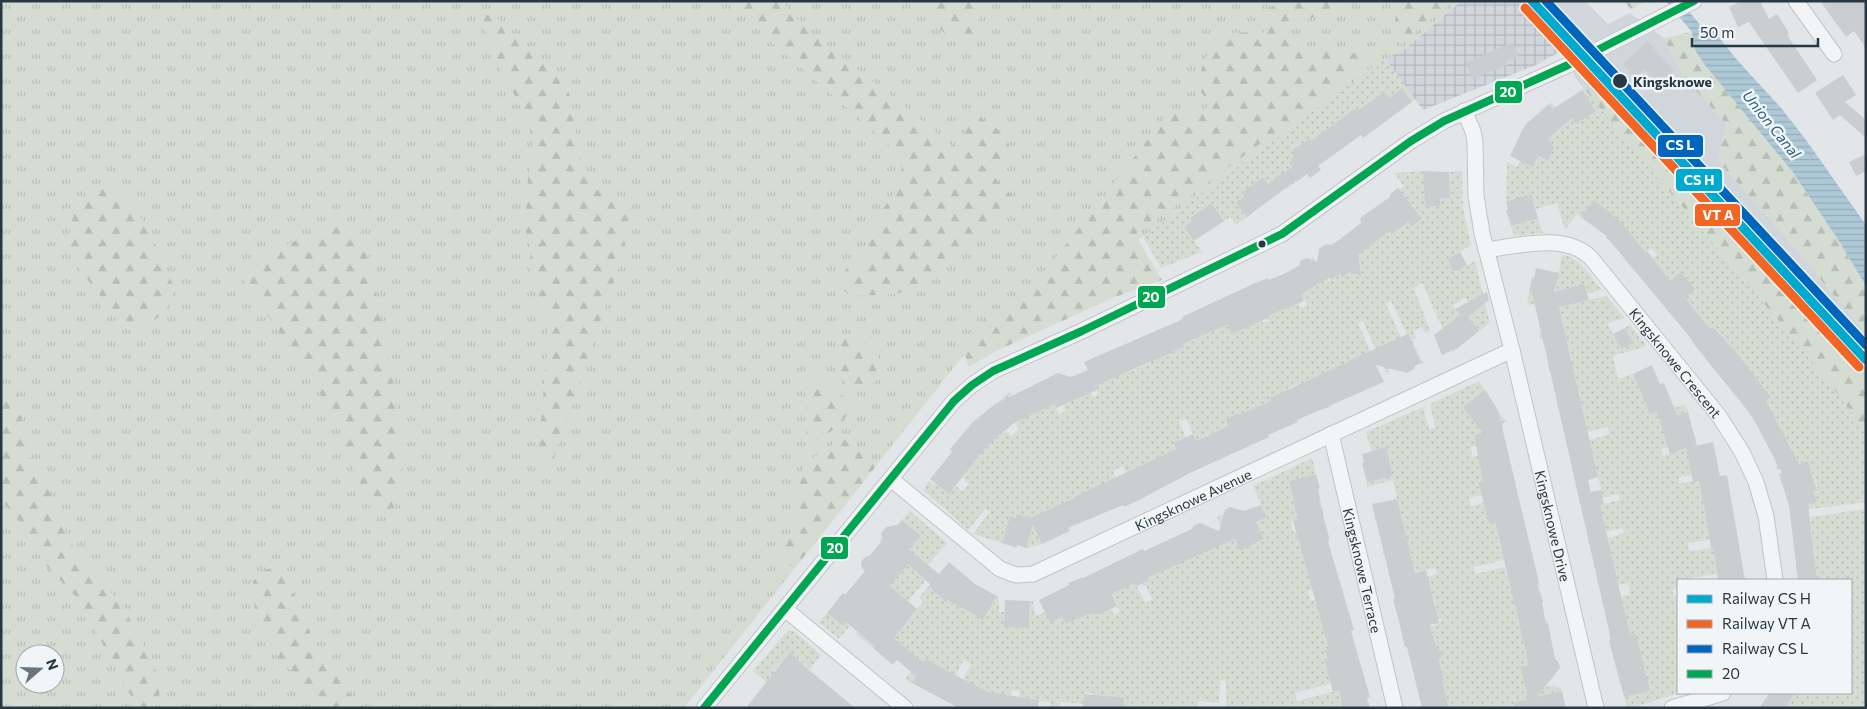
<svg xmlns="http://www.w3.org/2000/svg" width="1867" height="709" font-family="Commissioner,sans-serif">
<style>
.built{fill:#d0d6dc}
.industrial{fill:url(#industrial-grid)}
.grass{fill:url(#grass-tufts);fill-rule:evenodd}
.forest{fill:url(#forest-firs)}
.park{fill:url(#park-dots)}
.water{fill:url(#water-rules)}
.building{fill:#cbced1}
.lines{fill:none;stroke-linecap:round;stroke-linejoin:round}
.minor-casing{stroke:#c1c4c7;stroke-width:17}
.minor{stroke:#f3f4f5;stroke-width:15}
.bus-1-casing{stroke:#f1f5f8;stroke-width:11}
.bus-1{stroke:#00a651;stroke-width:8}
.rail-1-casing{stroke:#f1f5f8;stroke-width:12}
.rail-2-casing{stroke:#f1f5f8;stroke-width:12}
.rail-3-casing{stroke:#f1f5f8;stroke-width:12}
.rail-1{stroke:#00a9ce;stroke-width:9}
.rail-2{stroke:#f26522;stroke-width:9}
.rail-3{stroke:#0065bd;stroke-width:9}
.stop-dot{fill:#273844;stroke:#f1f5f8;stroke-width:2}
.labels{text-anchor:middle;dominant-baseline:central;stroke-width:5;stroke-linejoin:round;paint-order:stroke}
.stop-label{font-size:14px;font-weight:bold;fill:#273844;stroke:#f1f5f8;text-anchor:start}
.street-label{font-size:14px;fill:#273844;stroke:#f1f5f8}
.water-label{font-size:15px;font-style:italic;fill:#2d607c;stroke:#f1f5f8}
.line-badge{stroke:#f1f5f8;stroke-width:2}
.badge-label{font-size:14px;text-anchor:middle;font-weight:bold;fill:#fff}
</style>
<defs>
<pattern id="industrial-grid" width="8" height="8" patternUnits="userSpaceOnUse" patternTransform="scale(1.25)"><rect width="8" height="8" fill="#d0d6dc"/><path d="M0 4h8M4 0v8" fill="none" stroke="#b3b8be"/></pattern>
<pattern id="grass-tufts" width="24" height="20" patternUnits="userSpaceOnUse" patternTransform="scale(1.25)"><rect width="24" height="20" fill="#d5ddd3"/><path d="M3 7l-1-3M5 7V3M7 7l1-3M15 17l-1-3M17 17v-4M19 17l1-3" fill="none" stroke="#b7beb6"/></pattern>
<pattern id="forest-firs" width="22" height="20" patternUnits="userSpaceOnUse" patternTransform="scale(1.25)"><rect width="22" height="20" fill="#d5ddd3"/><path d="M5 1l3.5 6h-7zM16 11l3.5 6h-7z" fill="#b7beb6"/></pattern>
<pattern id="park-dots" width="8" height="8" patternUnits="userSpaceOnUse" patternTransform="scale(1.25)"><rect width="8" height="8" fill="#d5ddd3"/><path d="M2 2h.1M6 6h.1" fill="none" stroke="#b7beb6" stroke-width="1.8" stroke-linecap="round"/></pattern>
<pattern id="water-rules" width="6" height="5" patternUnits="userSpaceOnUse" patternTransform="scale(1.25)"><rect width="6" height="5" fill="#aec9d6"/><path d="M0 2.5h6" fill="none" stroke="#96adb9"/></pattern>
</defs>
<rect width="100%" height="100%" fill="#e3e6e9"/>
<path class="built" d="M1518,1H1585L1608,24L1630,13L1664,38L1692,32L1814,204L1866,286V431L1795,340L1630,145L1577,80L1561,51Z"/>
<path class="industrial" d="M1461,1H1518L1561,51L1536,65L1423,110L1385,59L1405,49Z"/>
<path class="grass" d="M1,1H1461L1405,49L1385,59L1143,237L971,346L684,708H1ZM25,654H55V684H25Z"/>
<path class="forest" d="M733,1H781L806,28L956,148L964,139L965,123L977,116C989,122 1004,131 1009,146C1010,150 1009,158 1010,162L981,164L1014,198L989,229L936,278L897,294L850,296L837,284L847,268L869,266L867,243L879,214L896,191L902,168L889,145L767,38Z
M915,1H977C981,15 980,29 969,40H956L943,32Z
M1280,1H1356L1344,12L1319,14L1296,26L1287,35L1309,47L1348,51L1374,59L1176,206L1135,234L1162,280L1115,297L996,351L969,367L961,346L981,323L1011,305L1050,265L1167,115L1209,108L1205,98L1197,85C1202,66 1210,37 1232,33C1242,32 1253,33 1263,33L1273,23L1270,8Z
M1400,1H1454L1401,44L1391,35Z
M1623,1H1647L1631,9Z
M480,14L495,16L555,74L569,93L582,166L590,186L610,197L631,203L621,261L557,448L553,462L545,466L538,454L548,340L546,319L539,295L531,278L530,249L525,227L528,176L533,159L532,139L527,117L504,77L495,57L493,42L479,23Z
M1692,32L1695,50L1705,65L1792,171L1839,241L1866,286V334L1788,240L1717,160L1726,123L1682,75L1664,38Z
M1577,80L1624,118L1783,291L1866,378V431C1774,310 1672,198 1577,80Z
M97,186L120,187L149,230L174,287L168,311L148,324L127,323L105,302L77,266L68,240L74,212Z
M354,222L365,240L373,274L400,426L403,481L393,508L375,515L353,468L337,420L302,365L242,278L262,256L297,240Z
M849,334C865,341 880,353 885,371C876,381 869,390 856,392L836,375C833,356 837,348 849,334Z
M821,371L827,387L841,394L850,402L851,407L841,425L811,444L806,439L807,400L811,381Z
M10,384L18,396L24,441L35,467L48,484L56,512L78,556L123,606L160,679L159,704L150,708H139L126,688L79,600L47,566L24,525L1,500V387Z
M843,438L877,465L795,568L787,564L779,555L784,542L794,526L798,485L805,464L818,454Z
M279,568L289,584L315,644L334,673L356,702L364,708H327L277,657L255,614L253,581L267,569Z"/>
<path class="park" d="M1385,58L1415,99L1412,102L1402,88L1389,98L1384,92L1372,101L1374,130L1357,107L1327,129L1320,153L1310,139L1302,144H1299L1294,148V150L1298,155L1289,161L1292,167L1288,170L1296,182L1276,195L1263,178L1242,193L1244,197L1237,202L1247,217L1236,225L1230,217L1224,221L1212,203L1190,218L1192,221L1184,227L1202,252L1161,268L1143,237Z
M1584,88L1630,145L1795,340L1866,431V502L1811,509L1791,514L1790,510L1816,502L1813,491L1818,489L1808,461L1778,470L1774,460L1792,450L1773,414L1755,423L1749,413L1771,397L1756,378L1735,394L1708,362L1728,345L1713,327L1693,343L1688,335L1704,321L1689,303L1672,316L1667,310L1695,289L1670,281L1668,278L1652,291L1651,259L1657,255L1651,248L1630,266L1624,259L1640,246L1624,227L1608,240L1606,237L1608,235L1613,215L1594,201L1581,217L1577,214L1565,230L1557,203L1536,209L1531,195L1506,202L1507,162L1517,167L1520,161L1533,167L1538,157L1547,161L1551,153L1543,145L1520,134L1523,128L1550,149L1553,146L1548,139L1566,124L1549,104L1552,103L1555,107L1562,103L1576,124L1596,111L1582,90Z
M1423,171L1426,207L1440,206V199L1450,198L1449,172L1462,171L1463,208L1471,245L1448,259L1455,273L1475,261L1490,323L1479,331L1468,317L1475,311L1465,297L1453,306L1460,315L1445,327L1460,346L1453,352L1422,283L1414,288L1430,331L1425,333L1422,327L1413,331L1416,338L1412,340L1423,363L1421,364L1391,301L1386,304L1401,338L1381,353L1390,372L1386,373L1363,321L1358,323L1371,353L1362,363L1359,356L1350,360L1353,367L1321,383L1331,406L1322,410L1312,387L1300,392L1297,384L1288,388L1300,419L1297,420L1293,411L1273,405L1260,411L1269,434L1268,435L1241,420L1238,413L1226,419L1239,448L1226,441L1221,429L1199,439L1209,463L1207,464L1186,419L1179,421L1188,443L1186,444L1183,439L1174,443L1176,449L1166,454L1177,477L1131,484L1123,466L1113,471L1116,480L1104,485L1115,509L1112,510L1097,487L1075,496V500L1068,503L1078,524L1076,525L1066,503L1036,532L1042,544L1026,548L1034,523L1010,516L1002,543L973,534L990,512L985,509L968,530L923,490L929,481L933,484H936L949,494L956,486L962,491L969,484L963,478L966,474L946,459L949,456L959,464L974,463L981,454L975,449L972,428L969,426L975,421L994,440L1006,431L1011,436L1019,429L1015,423L1017,422L999,401L1010,391L1019,412L1045,383L1059,414L1066,411L1063,405L1087,394L1089,388L1093,397L1099,394L1095,386L1110,351L1118,348L1129,372L1151,362L1146,349L1162,356L1184,347L1178,333L1191,341L1216,329L1206,306L1216,301L1221,312L1247,290L1263,323L1268,321L1265,311L1282,275L1301,308L1307,305L1301,294L1323,281L1311,259L1313,257L1329,281L1335,277L1333,273L1359,265L1341,238L1344,236L1356,252L1374,210L1392,234L1397,230L1405,219L1411,227L1421,220L1399,190L1404,186L1394,173Z
M1538,218L1543,233L1514,236L1511,226Z
M1562,255C1579,255 1592,279 1602,290L1575,297L1576,303L1606,296L1625,318L1607,323L1621,349L1633,343L1625,328L1630,325L1647,346L1613,356L1618,379L1633,374L1650,415L1674,405L1675,408L1685,404L1688,412L1659,420L1662,429L1695,438L1661,449L1663,456L1686,448L1719,471L1679,477V483L1699,481L1703,504L1728,500L1735,536L1688,543L1689,551L1713,548L1717,572L1743,570L1678,580V588L1672,590L1674,596L1678,595V693H1680L1631,708H1627L1624,697L1650,691L1622,632L1610,635L1609,632L1628,628L1623,605L1604,609L1602,601L1630,594L1628,583L1618,585L1616,572L1609,565L1595,569L1594,567L1613,562L1608,538L1624,533L1623,528L1587,536V533L1605,528L1600,505L1620,500L1618,494L1603,498L1597,472L1587,467L1595,464L1589,440L1609,434L1608,427L1588,432L1582,406L1569,409L1568,402L1557,404V403L1580,397L1574,373L1562,376L1560,368L1549,370V366L1572,360L1567,341L1544,346L1543,339H1540L1539,333L1564,326L1558,303L1535,308L1534,304L1527,305L1529,292L1554,296Z
M1479,381L1485,390L1463,407L1478,426L1498,411L1507,422L1502,423L1503,428L1474,435L1477,446L1470,447L1473,457L1479,455L1485,480L1478,482L1480,491L1514,487L1469,498L1471,506L1490,501L1495,523L1521,517L1509,531L1497,534L1503,557L1529,551V554L1474,567L1475,574L1505,567L1511,590L1539,583L1540,586L1514,601L1519,625L1545,619L1546,621H1547L1548,623L1534,626L1522,634L1527,658L1553,652L1535,690L1555,685L1556,688L1561,687L1562,691L1528,699L1530,708H1442L1449,706L1442,682L1417,688L1416,686L1444,679L1439,658L1443,656L1441,652L1437,651L1436,647L1433,648L1434,640L1431,627L1441,622V619L1434,620L1414,610L1435,605L1432,592L1423,594L1424,578L1437,574L1435,568L1415,572L1409,549L1384,555L1383,552L1399,549L1406,537L1401,514L1375,520L1374,516L1391,512L1390,506L1398,504L1393,480L1367,487L1366,478L1392,471L1386,448L1371,451L1366,432L1423,407L1429,429L1435,427L1430,404Z
M1312,458L1316,474L1289,481L1294,504L1320,498L1323,513L1291,522L1293,532L1300,530L1304,544L1329,537L1330,541L1323,543L1310,580L1337,573L1338,576L1325,580L1326,586L1308,591L1311,601L1316,599L1332,613L1354,642L1324,650L1326,658L1324,659L1327,669L1363,675L1295,693L1297,701L1339,690L1343,708H1226V681L1220,680L1219,703L1199,701L1198,708H1091L1093,693L1085,692L1084,704L1061,702L1060,708H1050V702L1018,700L1020,691L1012,690L1011,696L992,693L989,708L985,691L963,679L971,664L964,660L943,699L950,672L925,659L912,683L905,679L913,669L887,633L873,648L856,634L867,620L860,614L839,639L819,622L827,613L842,625L862,603L883,594L902,571L893,551L879,540L882,537L904,556L921,536L902,520L910,511L947,543L920,575L926,580L897,615L906,623L923,602L919,597L929,586L933,589L940,590L937,595L946,603L968,578L961,608L983,620L997,596L999,600V612H1005L1004,627L1029,628L1030,601H1033L1035,616L1045,612L1050,623L1062,617L1066,624L1076,620L1094,574L1114,615L1120,612L1111,594L1124,559L1145,603L1152,599L1146,586H1144L1143,584L1148,581L1147,578L1171,566L1172,567L1226,542L1217,517L1223,514L1240,550L1264,540L1250,508L1252,507L1259,521L1267,517L1253,486Z
M1866,509V708H1785L1795,693H1851V580H1817L1816,572L1796,573V564L1803,560L1815,558L1810,517Z
M788,630L795,632L821,655L810,669L790,652L773,672L796,692L788,701L753,671Z"/>
<path class="water" d="M1666,1H1680L1702,27L1713,30L1738,61L1782,109L1806,140L1866,225V286L1839,241L1792,171L1705,65L1695,50L1692,32Z"/>
<path class="building" d="M1741,1H1760L1769,19L1777,14L1789,33L1787,35L1817,80L1798,93L1749,22L1738,27L1729,7Z
M1820,1H1866V48L1854,31L1846,37Z
M1647,41L1674,71L1658,85L1644,69L1635,78L1623,64Z
M1513,42L1519,56L1505,62L1507,65L1472,79L1466,63Z
M1843,75L1856,95L1845,102L1866,120V138L1840,115L1833,120L1815,93Z
M1402,88L1412,102L1363,138L1361,135L1318,166L1321,170L1310,178L1307,174L1296,182L1295,181L1247,217L1236,202L1244,197L1242,193L1263,177L1268,184L1292,167L1289,162L1293,158L1294,148L1310,139L1311,141L1357,107L1359,110L1384,92L1389,98Z
M1582,90L1596,111L1576,124L1572,118L1548,139L1554,147L1548,161L1538,156L1533,167L1510,156L1525,125L1549,104L1553,109Z
M1866,154V171L1856,176L1849,162Z
M1423,171L1449,172L1450,198L1440,199V206L1425,207Z
M1398,188L1422,219L1411,227L1408,222L1392,234L1389,231L1358,255L1361,276L1350,272L1343,277L1340,273L1331,280L1329,278L1301,294L1304,301L1267,316L1268,318L1232,334L1228,324L1183,344L1184,347L1095,386L1097,390L1056,408L1054,404L1014,423L986,447L949,494L930,479L949,456L952,451L950,449L972,423L995,404L1058,373L1071,377L1088,370L1084,362L1174,323L1181,320L1184,316L1253,284L1268,278L1269,280L1286,273L1300,265V261L1307,258L1317,262L1319,249L1326,244L1331,245L1339,240L1361,223L1360,218L1390,197V194Z
M1531,194L1538,218L1511,226L1506,210L1508,209L1506,202Z
M1594,200L1620,221L1646,253L1647,251L1670,281L1681,272L1695,289L1685,298L1710,329L1713,327L1734,350L1771,397L1766,401L1799,464L1808,461L1817,490L1813,491L1817,502L1808,504L1817,580H1798L1789,506L1779,474L1782,473L1752,416L1693,343L1694,342L1605,235L1581,217Z
M1212,203L1224,221L1194,241L1184,227L1192,221L1190,218Z
M1460,252L1467,265L1459,271H1453L1448,259Z
M1536,268L1559,273L1554,292L1584,284L1589,300L1559,307L1598,477L1588,480L1591,492L1601,490L1604,504L1600,505L1630,635L1636,634L1650,691L1624,697L1609,641L1610,640V635L1532,292H1529L1532,277L1534,278Z
M1487,292L1489,300L1468,317L1479,331L1459,347L1442,355L1434,335L1460,315L1455,309Z
M1625,328L1633,343L1621,349L1613,334Z
M1408,334L1421,363L1415,366L1414,369L1407,373L1376,365L1384,382L1297,420L1298,422L1268,435L1269,437L1190,473L1139,500L1124,507L1123,505L1068,528L1070,531L1042,544L1033,525L1026,548L1017,545V548L1002,543L1010,516L1016,518L1017,514L1030,518L1075,498L1074,497L1166,454L1176,449L1174,443L1193,434L1196,441L1228,426L1226,419L1238,413L1239,415L1271,401L1270,398L1350,361V360Z
M1652,365L1660,384L1664,383L1677,415L1688,412L1697,445L1691,447L1713,442L1720,476L1727,475L1745,580H1718L1713,548H1711L1704,504H1703L1699,481L1693,482L1686,448L1670,454L1657,412L1650,415L1633,374Z
M1485,390L1498,410L1539,583L1537,584L1543,601L1542,603L1546,624L1548,623L1555,659L1558,661L1560,668L1537,697L1562,691L1566,708H1515L1514,703L1528,699L1521,667L1529,665L1495,522L1489,523L1478,482L1483,481L1474,435L1483,433L1463,407Z
M1386,447L1392,471H1391L1392,476L1367,482L1362,463H1364L1362,454Z
M1316,474L1320,488L1318,489L1320,498L1319,499L1329,537L1327,538L1354,630L1351,631L1370,697L1367,698L1370,708H1343L1339,690L1333,692L1324,659L1327,658L1324,650L1329,649L1293,521L1298,520L1289,481Z
M1397,499L1415,573L1426,570L1439,623L1430,625L1436,648L1444,653L1439,660L1444,680H1442L1449,708H1422L1407,647H1405L1398,618L1393,599H1395L1372,504Z
M1261,505L1267,517L1256,522L1264,539L1240,551L1235,539L1147,578L1149,581L1137,586L1135,583L1111,594L1117,606L1099,614H1088L1066,624L1062,617L1050,623L1039,600L1069,585L1068,583L1083,577V578L1143,549L1144,551L1192,529L1193,526L1200,523L1219,531L1225,510L1230,507L1244,511Z
M902,520L921,536L909,550L939,574L949,562L975,584L997,596L983,620L948,600L946,603L929,586L930,584L908,564L890,586L917,609L894,638L923,663L925,659L988,692L1039,700L1038,708H959L912,683L916,676L897,660L893,665L873,648L875,646L846,622L843,626L827,613L843,593L845,595L865,571L862,568L861,562L865,557L869,556L883,540L881,533L886,527L897,525Z
M1005,600L1030,601L1029,628L1004,627Z
M790,652L809,670L855,708H746Z
M1770,693H1795L1785,708H1759Z
M1084,694L1124,698V708H1083Z"/>
<g class="lines">
<defs>
<g id="minor">
<path d="M1796,1L1834,54"/>
<path id="s1" d="M1464,111L1473,131L1475,142L1476,196L1482,233L1512,350L1596,708"/>
<path id="s2" d="M1486,250C1519,246 1565,232 1591,258L1719,416L1742,452L1756,482L1766,516L1775,580"/>
<path id="s3" d="M1331,434L1395,708"/>
<path id="s4" d="M891,479L1000,569L1016,575L1033,574L1512,350"/>
<path d="M785,609L905,708"/>
<path d="M704,708L954,401L972,385L993,371L1082,331L1282,234L1411,141L1444,121L1568,65L1694,1"/>
<path d="M1672,708L1723,693"/>
</g>
</defs>
<use href="#minor" class="minor-casing"/>
<use href="#minor" class="minor"/>
<defs>
<path id="bus-1" d="M704,708L954,401L972,385L993,371L1082,331L1282,234L1411,141L1444,121L1568,65L1694,1"/>
</defs>
<use href="#bus-1" class="bus-1-casing"/>
<use href="#bus-1" class="bus-1"/>
<defs>
<path id="rail-1" d="M1532,1L1866,360"/>
<path id="rail-2" d="M1525,8L1859,367"/>
<path id="rail-3" d="M1546,1L1866,345"/>
</defs>
<use href="#rail-1" class="rail-1-casing"/>
<use href="#rail-2" class="rail-2-casing"/>
<use href="#rail-3" class="rail-3-casing"/>
<use href="#rail-1" class="rail-1"/>
<use href="#rail-2" class="rail-2"/>
<use href="#rail-3" class="rail-3"/>
</g>
<g class="stop-dot">
<circle cx="1620" cy="81" r="8"/>
<circle cx="1262" cy="244" r="4.5"/>
</g>
<g class="labels">
<g class="stop-label">
<text x="1633" y="81">Kingsknowe</text>
</g>
<g class="street-label">
<text stroke="none"><textPath href="#s2" startOffset="244">Kingsknowe Crescent</textPath></text>
<text stroke="none"><textPath href="#s4" startOffset="352">Kingsknowe Avenue</textPath></text>
<text stroke="none"><textPath href="#s1" startOffset="426">Kingsknowe Drive</textPath></text>
<text stroke="none"><textPath href="#s3" startOffset="140">Kingsknowe Terrace</textPath></text>
</g>
<g class="water-label">
<text transform="translate(1772 124) rotate(51)">Union Canal</text>
</g>
</g>
<g class="line-badge">
<rect x="1494" y="80" width="29" height="24" rx="5" fill="#00a651"/>
<rect x="1657" y="134" width="47" height="24" rx="5" fill="#0065bd"/>
<rect x="1675" y="168" width="48" height="24" rx="5" fill="#00a9ce"/>
<rect x="1694" y="203" width="47" height="24" rx="5" fill="#f26522"/>
<rect x="1137" y="285" width="29" height="24" rx="5" fill="#00a651"/>
<rect x="820" y="536" width="29" height="24" rx="5" fill="#00a651"/>
</g>
<g class="badge-label">
<text x="1508" y="97">20</text>
<text x="1680" y="150">CS L</text>
<text x="1699" y="185">CS H</text>
<text x="1718" y="220">VT A</text>
<text x="1151" y="302">20</text>
<text x="835" y="553">20</text>
</g>
<rect width="1867" height="709" fill="none" stroke="#273844" stroke-width="5"/>
<rect x="1677" y="579" width="175" height="115" fill="#f1f5f8" stroke="#a0a9b0"/>
<rect x="1687" y="595" width="25" height="8" fill="#00a9ce" stroke="#a0a9b0"/>
<text x="1722" y="604" font-size="15" fill="#273844">Railway CS H</text>
<rect x="1687" y="620" width="25" height="8" fill="#f26522" stroke="#a0a9b0"/>
<text x="1722" y="629" font-size="15" fill="#273844">Railway VT A</text>
<rect x="1687" y="645" width="25" height="8" fill="#0065bd" stroke="#a0a9b0"/>
<text x="1722" y="654" font-size="15" fill="#273844">Railway CS L</text>
<rect x="1687" y="670" width="25" height="8" fill="#00a651" stroke="#a0a9b0"/>
<text x="1722" y="679" font-size="15" fill="#273844">20</text>
<g transform="translate(40 669) rotate(70)"><circle r="24" fill="#f1f5f8" stroke="#a0a9b0"/>
<path d="M0-4L9 19L0 12L-9 19Z" fill="#69757e"/>
<text y="-8" font-size="14" font-weight="bold" text-anchor="middle" fill="#273844">N</text>
</g>
<path d="M1692 38v8h126v-8" fill="none" stroke="#273844" stroke-width="2.5"/>
<text x="1700" y="38" font-size="15" fill="#273844" stroke="#f1f5f8" stroke-width="4" paint-order="stroke">50 m</text>
</svg>
